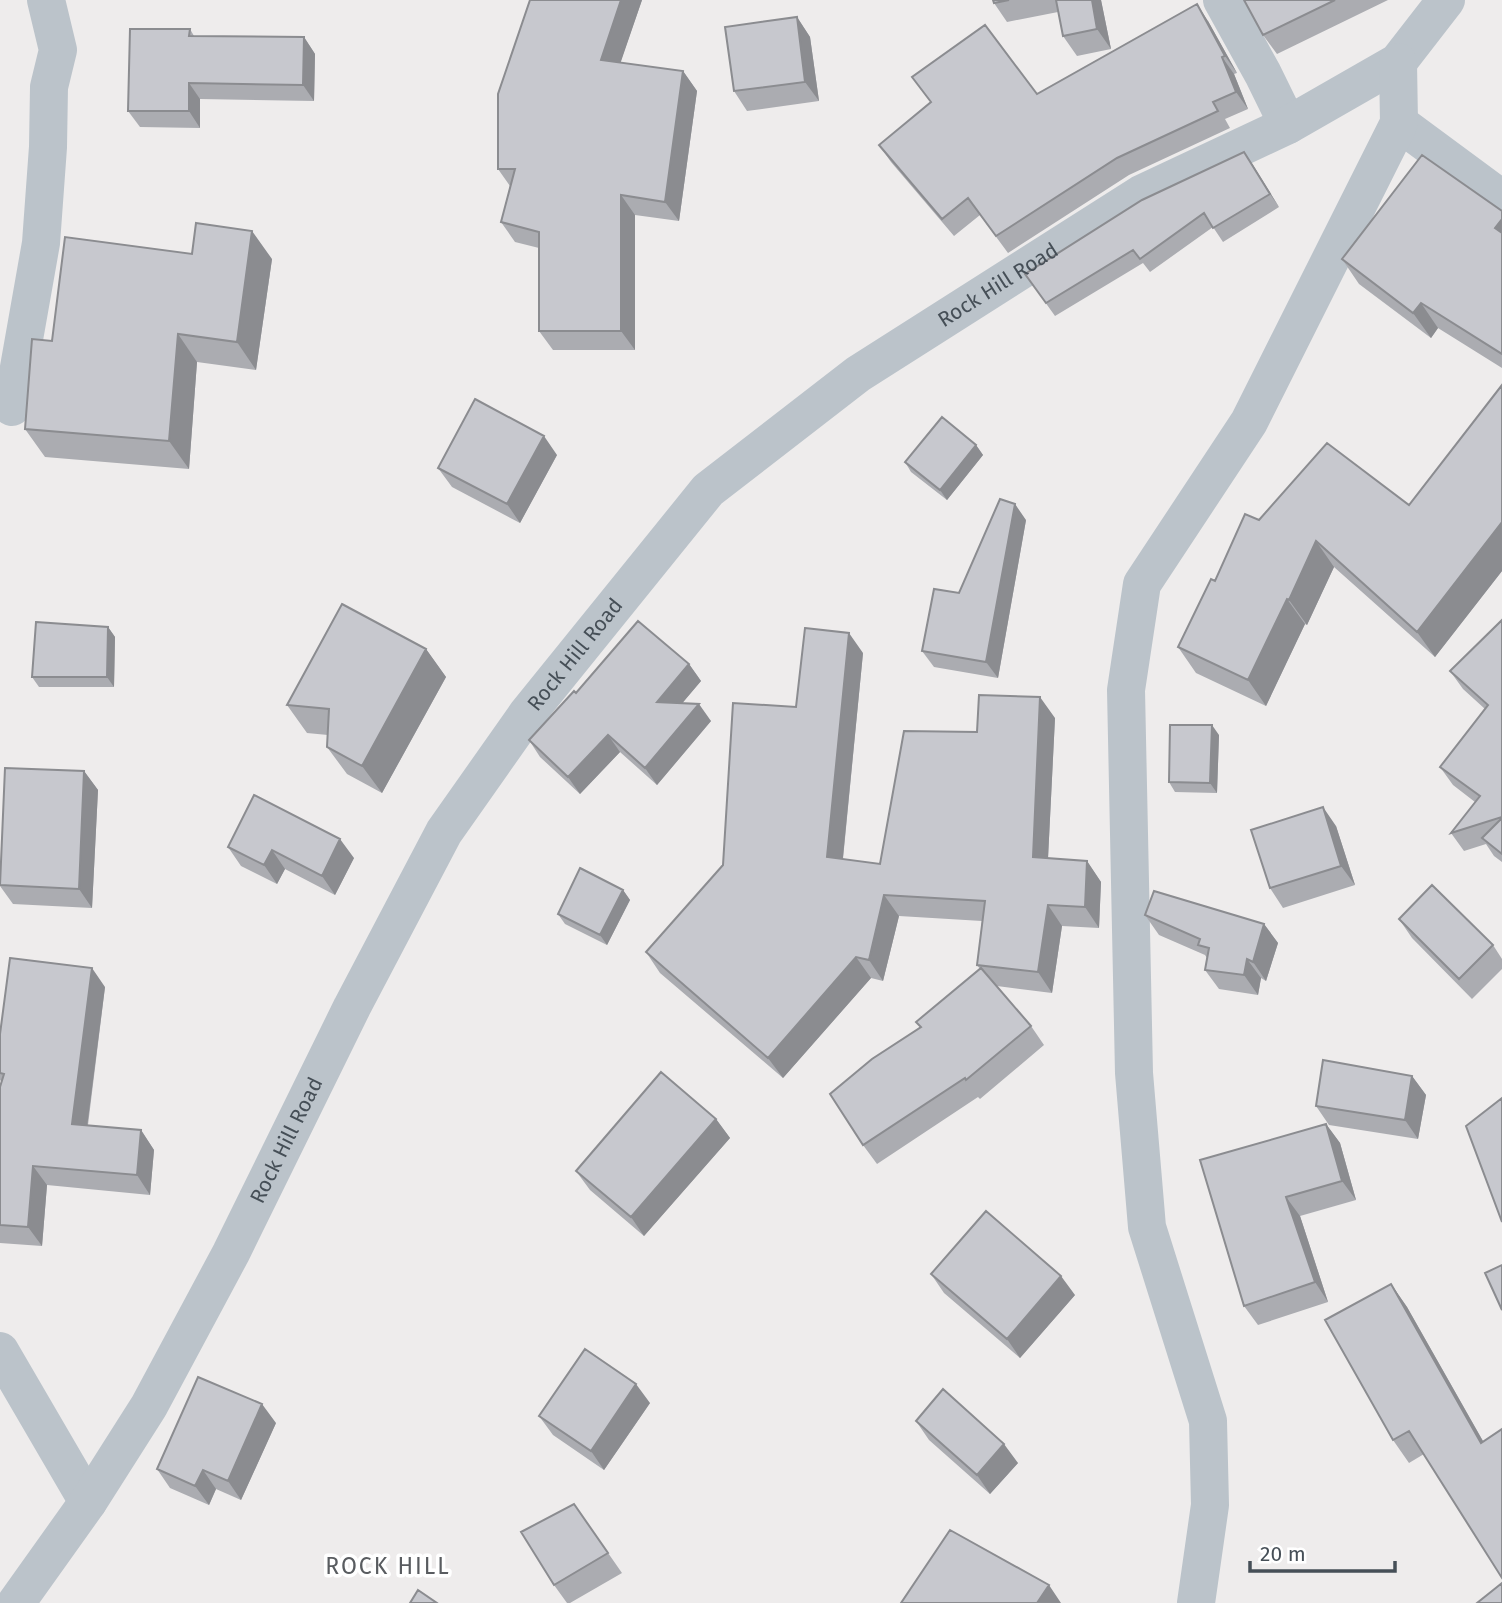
<svg xmlns="http://www.w3.org/2000/svg" width="1502" height="1603" font-family="'Fira Sans',sans-serif">
<style>
.lines{fill:none;stroke-linecap:round;stroke-linejoin:round}
.street{stroke:#bbc3ca;stroke-width:38}
.wall{fill:#abacb1}
.shaded-wall{fill:#8b8c90}
.building{fill:#c7c8ce;stroke:#8b8c90;stroke-width:2}
.labels{text-anchor:middle;dominant-baseline:central;stroke-width:7;stroke-linejoin:round;paint-order:stroke}
.street-label{font-size:21px;fill:#464f57;stroke:#fff}
.neighbourhood-label{font-size:23px;letter-spacing:2px;fill:#595c60;stroke:#fff}
</style>
<rect width="100%" height="100%" fill="#eeecec"/>
<g class="lines">
<g class="street">
<path d="M1222,0L1263,74L1288,125"/>
<path d="M1399,123L1502,199"/>
<path d="M12,407L41,243L48,147L49,87L58,50L46,0"/>
<path d="M0,1351L88,1502"/>
<path id="s1" d="M16,1603L88,1502L149,1406L231,1253L352,1007L444,832L527,714L708,490L858,374L1141,194L1288,125L1398,62L1446,0"/>
<path d="M1196,1603L1210,1505L1208,1421L1147,1227L1134,1073L1126,690L1142,584L1249,422L1399,123L1398,62"/>
</g>
</g>
<path class="wall" d="M530,0H642L620,63L683,71L697,91L679,221L635,215V350H553L539,331V248L515,242L501,222L510,186L498,169Z
M993,0H1101L1111,49L1077,56L1063,36L1058,12L1007,22L994,3Z
M1244,0H1388L1277,54L1263,35Z
M797,17L810,37L819,101L747,111L734,91Z
M1208,21L1237,73L1234,74L1248,109L1225,119L1230,128L1129,175L1008,253L980,215L954,236L891,162L879,145L931,102L912,77L1037,94Z
M190,29L194,36L304,37L315,54L314,101L200,99V128L140,127L128,111Z
M1244,152L1279,207L1223,242L1213,227L1150,272L1143,263L1055,316L1025,274Z
M1502,211V368L1438,328L1431,338L1359,284L1342,259Z
M192,254L272,259L256,370L197,362L189,469L45,457L25,429L52,341Z
M1502,385V571L1435,657L1334,567L1307,625L1305,624L1266,706L1196,673L1178,647L1215,581L1259,520L1409,505Z
M976,445L983,455L947,500L911,472L905,462Z
M557,455L520,523L452,487L438,468Z
M1026,520L998,678L934,667L922,651L959,593Z
M1502,620V862L1494,856L1486,844L1464,851L1451,833L1475,802L1453,785L1440,767L1485,709L1463,689L1450,671Z
M108,627L115,637L114,687H39L32,677Z
M426,649L446,677L382,793L347,774L327,747L328,735L307,733L287,705Z
M863,653L843,859L880,864L977,732L1055,718L1048,859L1087,861L1101,882L1099,928L1062,926L1052,993L997,986L1031,1026L1044,1045L980,1099L978,1097L877,1164L863,1145L921,1028L916,1022L980,969L977,965L982,921L899,916L883,981L871,978L783,1078L660,973L646,952L723,865L796,707Z
M689,664L701,681L682,703L711,721L657,785L620,752L580,794L540,757L529,740L576,693Z
M1219,735L1217,793L1175,792L1169,782Z
M84,771L98,790L92,908L13,904L0,886V866Z
M1336,826L1355,885L1283,908L1270,888Z
M228,847L354,858L335,895L285,869L277,884L241,866Z
M623,890L630,900L607,945L565,924L558,914Z
M1145,915L1264,924L1278,943L1266,981L1261,978L1258,995L1219,989L1205,970L1207,958L1205,955L1159,935Z
M1399,919L1493,945L1502,959V969L1472,999L1412,938Z
M105,987L88,1125L141,1130L154,1150L150,1195L47,1185L42,1246L0,1243V1087L2,1082L0,1080V1034Z
M1412,1076L1426,1095L1418,1139L1329,1125L1316,1106Z
M716,1119L730,1138L644,1236L590,1190L576,1171Z
M1326,1124L1340,1143L1356,1200L1300,1216L1328,1302L1258,1325L1244,1306L1200,1160Z
M931,1274L1075,1295L1020,1358L944,1293Z
M1391,1284L1407,1307L1483,1441L1502,1578L1424,1454L1409,1463L1393,1440Z
M650,1403L604,1470L553,1435L539,1416Z
M916,1421L1018,1463L990,1494L929,1440Z
M276,1423L241,1500L216,1489L209,1505L170,1488L157,1469Z
M574,1504L622,1573L570,1603H567L554,1585Z"/>
<path class="shaded-wall" d="M621,0H642L615,79L601,60Z
M1092,0H1101L1111,49L1097,29Z
M1197,4L1208,21L1237,73L1225,56Z
M797,17L810,37L819,101L805,82Z
M304,37L315,54L314,101L303,85Z
M1222,57L1234,74L1248,109L1236,92Z
M683,71L697,91L679,221L665,202Z
M189,83L200,99V128L189,111Z
M1244,152L1253,165L1279,207L1270,194Z
M621,195L635,215V350L621,331Z
M1502,219V239L1495,228Z
M252,231L272,259L256,370L237,342Z
M1421,303L1438,328L1431,338L1413,313Z
M178,334L197,362L189,469L169,441Z
M544,436L557,455L520,523L507,504Z
M976,445L983,455L947,500L940,490Z
M1015,504L1026,520L998,678L986,662Z
M1502,522V571L1435,657L1417,632Z
M1316,541L1334,567L1307,625L1289,600Z
M1287,599L1305,624L1266,706L1248,680Z
M108,627L115,637L114,687L107,677Z
M849,633L863,653L841,877L827,857Z
M426,649L446,677L382,793L362,766Z
M689,664L701,681L669,719L657,702Z
M1040,697L1055,718L1047,878L1033,857Z
M699,704L711,721L657,785L645,768Z
M1212,725L1219,735L1217,793L1210,783Z
M608,735L620,752L580,794L568,777Z
M84,771L98,790L92,908L79,889Z
M1323,807L1336,826L1355,885L1341,866Z
M340,839L354,858L335,895L322,876Z
M272,850L285,869L277,884L264,865Z
M1087,861L1101,882L1099,928L1085,907Z
M623,890L630,900L607,945L600,935Z
M884,895L899,916L883,981L869,960Z
M1048,905L1062,926L1052,993L1038,972Z
M1264,924L1278,943L1266,981L1253,962Z
M856,957L871,978L783,1078L768,1058Z
M1247,959L1261,978L1258,995L1244,975Z
M92,968L105,987L85,1143L72,1124Z
M1412,1076L1426,1095L1418,1139L1405,1120Z
M716,1119L730,1138L644,1236L631,1217Z
M1326,1124L1340,1143L1356,1200L1342,1181Z
M141,1130L154,1150L150,1195L137,1175Z
M33,1166L47,1185L42,1246L28,1227Z
M1286,1197L1300,1216L1328,1302L1315,1282Z
M1061,1276L1075,1295L1020,1358L1007,1339Z
M1391,1284L1407,1307L1497,1466L1481,1443Z
M636,1384L650,1403L604,1470L591,1451Z
M262,1404L276,1423L241,1500L228,1481Z
M1004,1444L1018,1463L990,1494L977,1475Z
M203,1470L216,1489L209,1505L195,1486Z
M1049,1585L1061,1603H1037Z"/>
<path class="building" d="M530,0H621L601,60L683,71L665,202L621,195V331H539V232L501,222L515,169H498V94Z
M993,0H1009L994,3Z
M1056,0H1092L1097,29L1063,36Z
M1244,0H1335L1263,35Z
M1197,4L1225,56L1222,57L1236,92L1213,102L1218,111L1117,158L996,236L968,198L942,219L879,145L931,102L912,77L985,25L1037,94Z
M797,17L805,82L734,91L725,27Z
M130,29H190L189,36L304,37L303,85L189,83V111H128Z
M1244,152L1270,194L1213,228L1204,213L1140,259L1133,250L1046,303L1025,274L1142,200Z
M1422,155L1502,211V219L1495,228L1502,233V354L1421,303L1413,313L1342,259Z
M196,223L252,231L237,342L178,334L169,441L25,429L32,339L52,341L65,237L192,254Z
M1502,385V522L1417,632L1316,541L1289,600L1287,599L1248,680L1178,647L1211,579L1215,581L1245,514L1259,520L1327,443L1409,505Z
M475,399L544,436L507,504L438,468Z
M942,417L976,445L940,490L905,462Z
M1000,499L1015,504L986,662L922,651L934,589L959,593Z
M342,604L426,649L362,766L327,747L329,709L287,705Z
M1502,620V817L1451,833L1480,796L1440,767L1488,705L1450,671Z
M638,621L689,664L657,702L699,704L645,768L608,735L568,777L529,740L574,691L576,693Z
M36,622L108,627L107,677H32Z
M805,628L849,633L827,857L880,864L904,731L977,732L979,695L1040,697L1033,857L1087,861L1085,907L1048,905L1038,972L977,965L985,901L884,895L869,960L856,957L768,1058L646,952L723,865L733,703L796,707Z
M1170,725H1212L1210,783L1169,782Z
M5,768L84,771L79,889L0,885Z
M254,795L340,839L322,876L272,850L264,865L228,847Z
M1323,807L1341,866L1270,888L1251,830Z
M1502,818V854L1482,838Z
M580,868L623,890L600,935L558,914Z
M1432,885L1493,945L1459,979L1399,919Z
M1154,891L1264,924L1253,962L1247,959L1244,975L1205,970L1209,948L1198,945L1200,939L1145,915Z
M10,958L92,968L72,1124L141,1130L137,1175L33,1166L28,1227L0,1225V1087L4,1074L0,1073V1034Z
M981,968L1031,1026L966,1080L965,1078L863,1145L830,1094L872,1059L921,1027L916,1022Z
M1323,1060L1412,1076L1405,1120L1316,1106Z
M661,1072L716,1119L631,1217L576,1171Z
M1502,1098V1222L1466,1126Z
M1326,1124L1342,1181L1286,1197L1315,1282L1244,1306L1200,1160Z
M986,1211L1061,1276L1007,1339L931,1274Z
M1502,1265V1310L1485,1273Z
M1391,1284L1481,1443L1502,1429V1578L1409,1431L1393,1440L1325,1320Z
M585,1349L636,1384L591,1451L539,1416Z
M198,1377L262,1404L228,1481L203,1470L195,1486L157,1469Z
M943,1389L1004,1444L977,1475L916,1421Z
M574,1504L608,1553L554,1585L521,1532Z
M950,1530L1049,1585L1037,1603H901Z
M1502,1583V1603H1477Z
M418,1590L437,1603H410Z"/>
<g class="labels">
<g class="street-label">
<text stroke="none"><textPath href="#s1" startOffset="1671">Rock Hill Road</textPath></text>
<text stroke="none"><textPath href="#s1" startOffset="1104">Rock Hill Road</textPath></text>
<text stroke="none"><textPath href="#s1" startOffset="537">Rock Hill Road</textPath></text>
</g>
<g class="neighbourhood-label">
<text x="388" y="1566">ROCK HILL</text>
</g>
</g>
<path d="M1250 1561v10h145v-10" fill="none" stroke="#464f57" stroke-width="3.5"/>
<text x="1260" y="1561" font-size="21" fill="#464f57" stroke="#ffffff" stroke-width="5" paint-order="stroke">20 m</text>
</svg>
